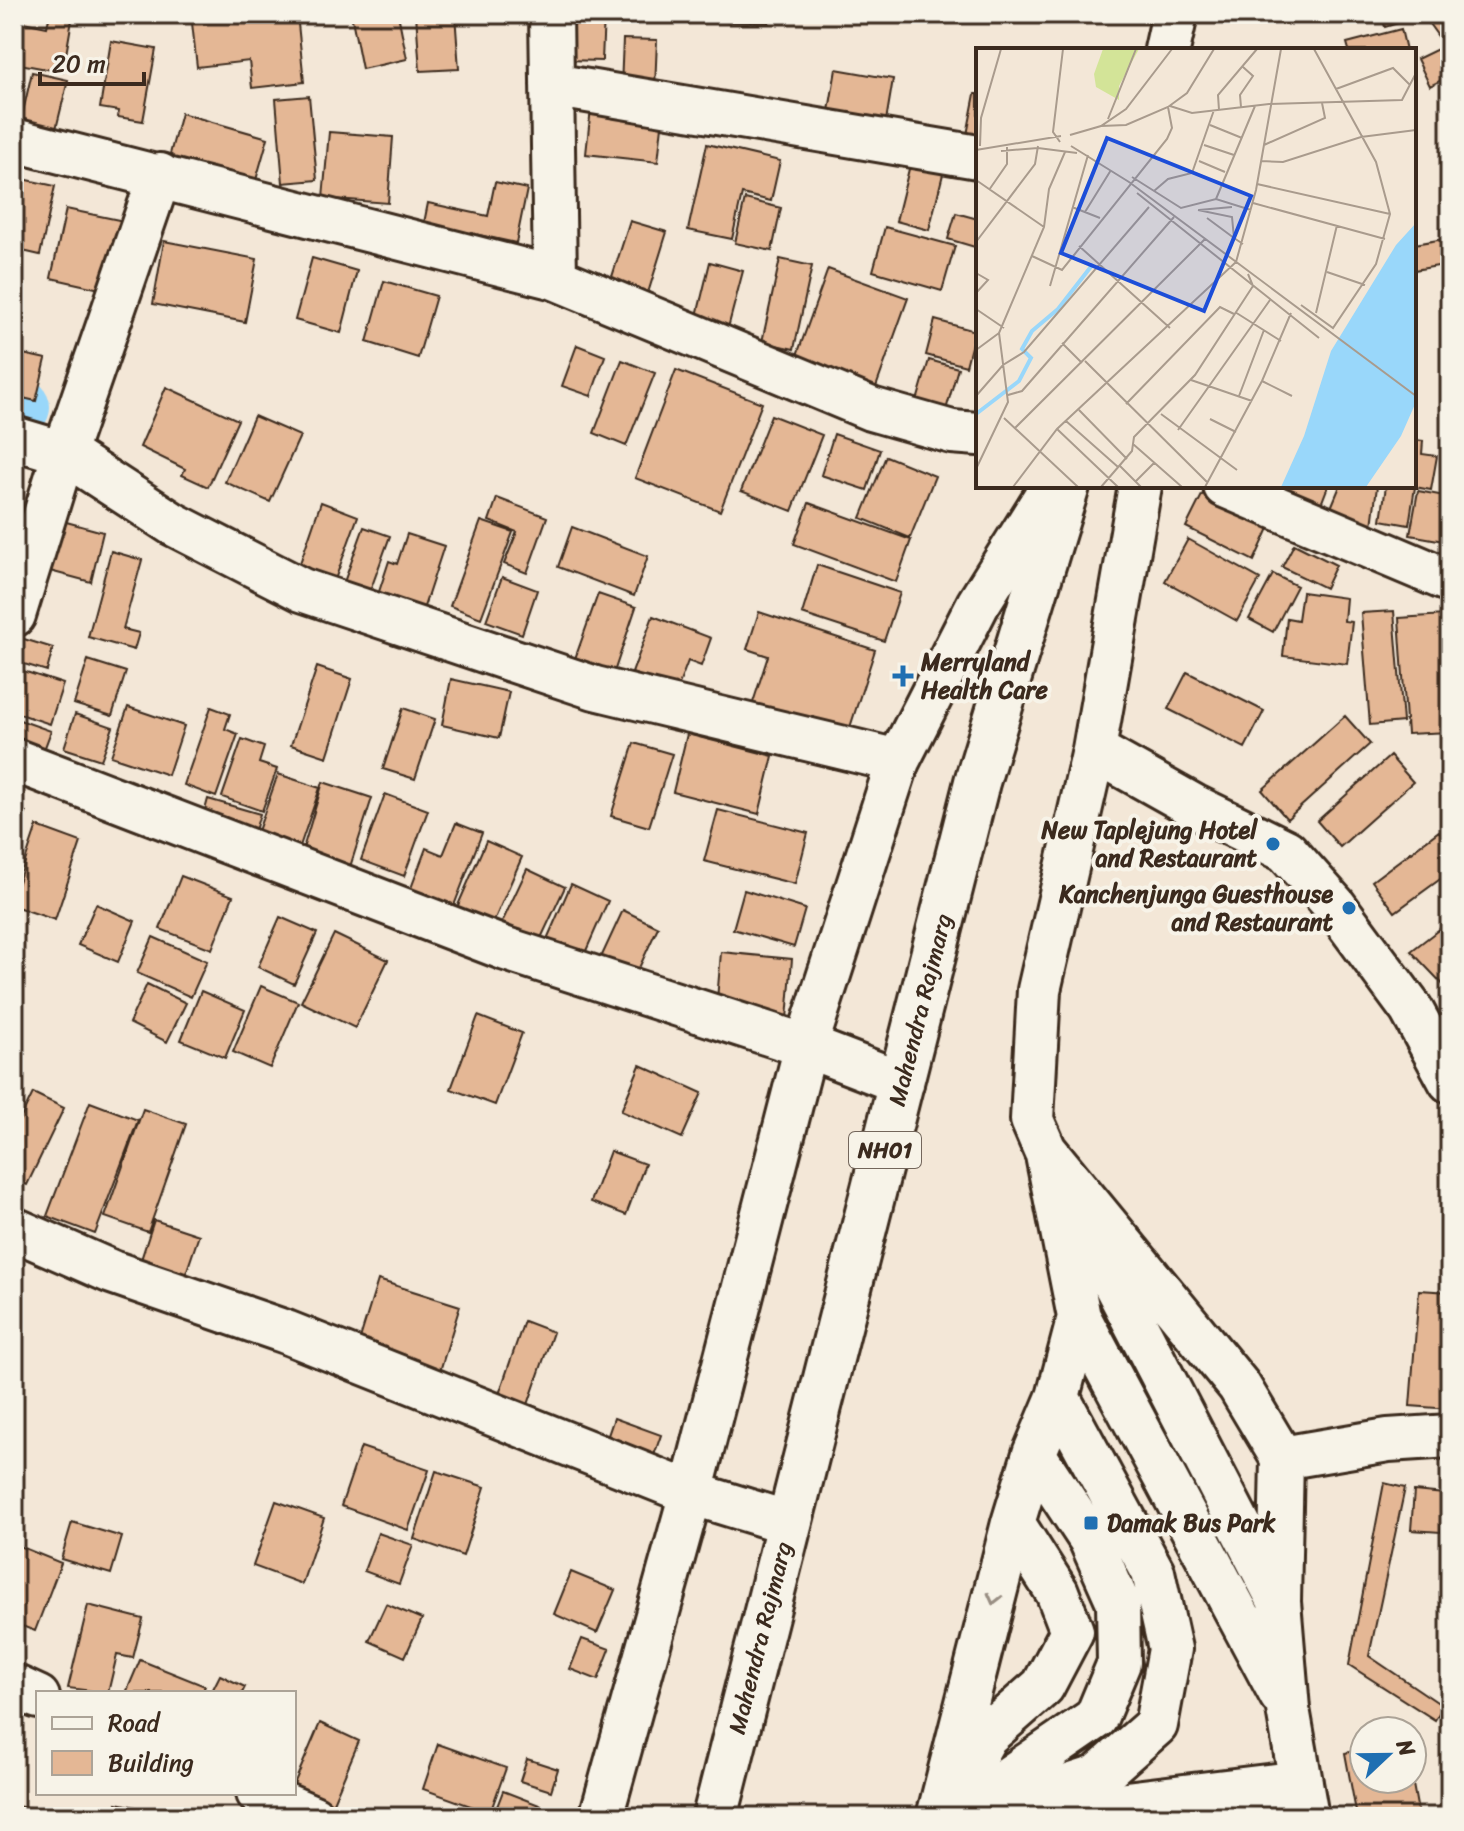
<svg xmlns="http://www.w3.org/2000/svg" width="1464" height="1831" font-family="Sriracha,sans-serif">
<style>
.lines{fill:none;stroke-linecap:round;stroke-linejoin:round}
.river{stroke:#99d7fa;stroke-width:62}
.building{fill:#e4b795;stroke:#3b2a1e;stroke-width:2}
.street-casing{stroke:#3b2a1e;stroke-width:48}
.highway-casing{stroke:#3b2a1e;stroke-width:50}
.street{stroke:#f7f3e8;stroke-width:42}
.highway{stroke:#f7f3e8;stroke-width:44}
.oneway{stroke:#998e83}
.poi-dot{fill:#1f6fb2;stroke:#f7f3e8;stroke-width:3}
.labels{text-anchor:middle;dominant-baseline:central;stroke-width:8;stroke-linejoin:round;paint-order:stroke}
.shield{fill:#f7f3e8;stroke:#73665b;stroke-width:2}
.shield-label{font-size:22px;font-weight:bold;fill:#3b2a1e}
.poi-label{font-size:24px;font-weight:bold;fill:#3b2a1e;stroke:#f7f3e8;text-anchor:start}
.street-label{font-size:24px;fill:#3b2a1e;stroke:#f7f3e8}
.inset-river{fill:none;stroke:#99d7fa;stroke-width:4}
.inset-road{fill:none;stroke:#a99b8d;stroke-width:2}
.view{fill:#1d4ed8;fill-opacity:0.15;stroke:#1d4ed8;stroke-width:4}
.inset-edge{fill:none;stroke:#3b2a1e;stroke-width:4}
</style>
<rect width="100%" height="100%" fill="#f3e7d7"/>
<filter id="ink" filterUnits="userSpaceOnUse"><feTurbulence type="fractalNoise" baseFrequency=".0125" numOctaves="2"/><feDisplacementMap in="SourceGraphic" scale="16" xChannelSelector="R" yChannelSelector="G"/><feConvolveMatrix kernelMatrix="1 2 1 2 8 2 1 2 1" color-interpolation-filters="sRGB"/></filter>
<g filter="url(#ink)">
<g class="lines">
<path class="river" d="M14,405L19,407"/>
</g>
<path class="building" d="M50,14H73L63,72L14,63V20L47,27Z
M191,14H297L304,82L252,88L249,61L197,67Z
M351,14H398L407,59L362,69Z
M416,14H455L459,69L420,71Z
M566,14H604L602,61L565,60Z
M645,14H692V23L645,22Z
M727,14H769V23L727,22Z
M1381,14H1409L1411,19L1385,27Z
M1436,14H1450V32L1440,39L1427,21Z
M1401,29L1406,50H1349L1347,43Z
M623,39L657,40L655,88L621,87Z
M111,41L156,49L143,121L118,117L119,111L100,108Z
M1450,43V76L1430,86L1417,59Z
M836,69L893,79L884,133L827,123Z
M32,72L68,80L55,133L20,125Z
M975,94H978V147L965,145Z
M309,96L317,180L283,183L276,99Z
M591,108L663,116L658,162L586,154Z
M181,113L268,138L252,194L166,169Z
M329,132L393,137L388,203L323,198Z
M707,144L780,161L771,201L742,194L732,239L688,230Z
M910,165L943,174L929,230L896,221Z
M14,177L55,186L40,255L14,249Z
M495,182L527,189L516,243L424,223L428,203L488,216Z
M745,199L781,208L772,251L735,243Z
M66,209L124,221L109,291L51,278Z
M956,213L978,219V248L948,239Z
M630,221L667,232L648,293L611,280Z
M885,227L955,246L942,291L873,271Z
M1450,238V264L1414,270V244Z
M164,241L257,259L245,322L153,304Z
M312,258L357,271L341,333L295,320Z
M780,259L812,266L794,349L762,342Z
M710,262L743,271L728,328L696,320Z
M828,269L908,298L876,387L796,358Z
M384,281L436,296L418,358L367,342Z
M935,320L975,331L966,366L926,355Z
M577,345L605,356L591,396L562,386Z
M14,352L46,359L36,401L14,396Z
M622,360L655,373L626,446L594,433Z
M929,360L958,368L946,410L917,401Z
M676,370L762,403L720,511L635,478Z
M166,387L238,420L208,487L182,475L185,469L140,447Z
M771,415L822,435L792,511L741,491Z
M254,416L300,436L270,502L225,482Z
M834,434L880,450L867,490L821,475Z
M1414,440L1423,441L1422,454L1437,456L1431,490L1415,487L1409,525L1381,520L1386,486H1414Z
M886,456L935,476L910,538L861,518Z
M1259,486H1328L1318,512Z
M1340,486H1377L1372,526L1330,510Z
M1204,491L1271,524L1254,561L1186,527Z
M1418,491L1450,497L1444,541L1410,535Z
M497,498L547,517L527,573L504,564L517,532L489,521Z
M321,502L358,516L333,585L297,572Z
M809,503L911,540L896,582L794,544Z
M48,517L103,532L91,582L35,567Z
M481,521L513,532L481,618L450,606Z
M364,527L390,536L369,594L343,585Z
M572,527L648,556L634,596L558,567Z
M407,534L444,546L420,619L375,604L389,561L397,564Z
M1188,539L1260,579L1237,621L1165,581Z
M1294,544L1336,565L1325,588L1282,567Z
M111,551L142,560L123,629L139,633L134,650L88,637Z
M817,565L900,593L884,641L802,614Z
M1273,574L1297,586L1273,632L1249,619Z
M502,577L537,590L522,634L486,621Z
M1302,592L1346,598L1344,621L1352,622L1347,664L1283,656L1287,618L1298,620Z
M598,594L636,607L610,684L571,670Z
M1394,611L1403,722L1370,725L1361,613Z
M759,612L875,650L844,746L749,715L768,656L747,649Z
M1445,615L1450,732L1407,734L1399,618Z
M653,616L711,638L701,666L688,661L677,690L632,673Z
M14,636L53,648L47,671L14,661Z
M88,660L126,672L112,716L74,704Z
M317,667L352,679L327,757L291,745Z
M14,668L63,684L50,724L14,712Z
M1187,672L1264,711L1245,748L1168,709Z
M451,679L509,692L499,738L442,725Z
M128,707L184,726L168,775L111,756Z
M211,707L230,714L225,729L238,734L216,797L184,785Z
M403,708L435,719L415,779L383,769Z
M75,714L113,727L101,760L64,748Z
M1345,716L1370,744L1287,819L1262,790Z
M14,718L51,731L38,766L14,757Z
M687,734L773,756L759,814L673,792Z
M242,739L264,747L259,763L277,769L262,811L222,797Z
M634,743L672,754L649,827L611,816Z
M1390,756L1413,782L1340,847L1317,821Z
M278,774L320,788L299,849L257,834Z
M323,782L372,798L350,867L302,852Z
M385,794L428,810L404,876L361,860Z
M208,799L260,814L250,847L199,832Z
M14,809L26,813L17,840L14,839Z
M718,810L808,833L795,884L704,861Z
M456,823L482,833L453,908L410,891L426,848L443,855Z
M37,826L81,842L55,920L14,906V894Z
M1439,831L1450,846V872L1395,912L1372,881Z
M486,841L522,857L491,928L455,912Z
M527,869L565,887L535,951L497,933Z
M181,876L233,896L212,949L160,929Z
M571,884L608,901L578,969L541,953Z
M744,890L805,909L794,947L733,929Z
M96,904L135,921L118,962L78,945Z
M623,910L658,927L633,981L598,964Z
M280,917L317,933L294,984L258,967Z
M1450,921V992L1411,951Z
M334,934L388,960L355,1028L301,1002Z
M153,937L207,961L191,997L137,973Z
M721,952L792,959L787,1019L716,1012Z
M147,984L186,1003L167,1042L129,1023Z
M261,986L298,1002L270,1068L233,1052Z
M201,991L245,1010L225,1058L181,1040Z
M478,1016L522,1033L495,1105L451,1089Z
M640,1065L702,1093L682,1138L621,1111Z
M33,1093L64,1108L27,1185L14,1179V1132Z
M90,1102L138,1120L95,1234L47,1216Z
M143,1109L186,1124L148,1232L105,1217Z
M610,1151L645,1164L626,1215L591,1202Z
M154,1220L199,1235L181,1288L137,1272Z
M378,1280L460,1306L436,1384L354,1358Z
M1419,1290L1450,1292V1409L1410,1406Z
M524,1321L553,1332L522,1422L493,1412Z
M614,1418L661,1435L652,1461L605,1444Z
M361,1447L429,1470L408,1530L341,1506Z
M436,1471L485,1487L463,1556L414,1539Z
M1384,1483L1405,1488L1369,1656L1443,1706L1435,1720L1349,1665Z
M1414,1491L1444,1494L1441,1532L1411,1530Z
M276,1501L324,1518L302,1584L253,1566Z
M72,1522L122,1537L111,1574L61,1559Z
M378,1533L413,1545L399,1584L364,1571Z
M14,1544L61,1563L35,1631L14,1623Z
M571,1572L615,1590L597,1633L554,1614Z
M386,1604L422,1619L405,1657L369,1641Z
M88,1605L143,1619L133,1658L117,1655L108,1693L68,1688Z
M582,1639L610,1649L598,1680L570,1669Z
M140,1660L205,1686L202,1693H126Z
M220,1675L245,1687L242,1693H211Z
M320,1723L359,1741L328,1814L294,1793V1784Z
M438,1744L506,1768L490,1813L423,1789Z
M1364,1749V1779H1412L1419,1817H1357L1345,1753Z
M527,1759L558,1769L551,1791L520,1781Z
M1450,1782V1817L1444,1783Z
M503,1791L560,1813L558,1817H493Z
M117,1803L164,1813L163,1817H114Z
M14,1806L57,1811V1817H14Z"/>
<g class="lines">
<defs>
<path id="street" d="M551,14L555,278
M552,85L978,157
M14,140L555,278L871,409L952,432L978,434
M14,438L64,453L173,524L302,590L595,688L898,761
M1140,486L1094,750L1039,990L1032,1120L1045,1150L1239,1386L1282,1458L1279,1602L1288,1709L1307,1817
M1225,486L1450,581
M14,615L64,453L160,175
M1094,750L1194,806L1286,851L1335,906L1411,1009L1450,1081
M14,760L506,949L806,1046L902,1083
M1047,1155L1079,1317L1281,1695
M1083,1223L1277,1597
M14,1229L112,1272L286,1332L691,1493L789,1523
M1282,1458L1388,1440L1450,1436
M14,1686L38,1697
M962,1779L986,1736L1043,1686L1072,1631L1057,1592L1013,1523
M258,1793L313,1817
M972,1803L1096,1718L1119,1663L1118,1602L1090,1539L1034,1454L1058,1397
M1051,1812L1301,1782
M601,1817L691,1493L806,1046L898,761L978,604L1052,486
M938,1817L1013,1523L1034,1454
M973,1817L1097,1777L1156,1725L1170,1649L1153,1572L1058,1397L1079,1317"/>
<path id="highway" d="M1167,50L1175,14
M715,1817L977,782L1067,486"/>
</defs>
<use href="#street" class="street-casing"/>
<use href="#highway" class="highway-casing"/>
<use href="#street" class="street"/>
<use href="#highway" class="highway"/>
</g>
<defs><path id="oneway-chevron" d="M-2-3.5L2.5 0L-2 3.5" fill="none" stroke-width="1.6" stroke-linecap="round" stroke-linejoin="round" transform="scale(2)"/></defs>
<use class="oneway" href="#oneway-chevron" transform="translate(994 1599) rotate(104)"/>
</g>
<g class="poi-dot">
<path d="M899 664h8v8h8v8h-8v8h-8v-8h-8v-8h8z"/>
<circle cx="1273" cy="844" r="8"/>
<circle cx="1349" cy="908" r="8"/>
<rect x="1083" y="1515" width="16" height="16" rx="4"/>
</g>
<g class="labels">
<rect class="shield" x="849" y="1132" width="72" height="36" rx="6"/>
<g class="shield-label">
<text x="885" y="1150">NH01</text>
</g>
<g class="poi-label">
<text x="921" y="662">Merryland<tspan x="921" dy="28">Health Care</tspan></text>
<text x="1257" y="830" text-anchor="end">New Taplejung Hotel<tspan x="1257" dy="28">and Restaurant</tspan></text>
<text x="1333" y="894" text-anchor="end">Kanchenjunga Guesthouse<tspan x="1333" dy="28">and Restaurant</tspan></text>
<text x="1107" y="1523">Damak Bus Park</text>
</g>
<g class="street-label">
<text transform="translate(920 1010) rotate(-76)">Mahendra Rajmarg</text>
<text transform="translate(760 1638) rotate(-76)">Mahendra Rajmarg</text>
</g>
</g>
<g transform="translate(976 48)">
<rect width="440" height="440" fill="#f3e7d7"/>
<path d="M127,1H163L143,38V52L120,39L118,26Z" fill="#d3e498"/>
<path d="M440,175V354L425,388L390,439H305L328,388L355,303L420,197Z" fill="#99d7fa"/>
<path class="inset-river" d="M0,366L43,333L55,310L46,301L56,283L82,261L117,216"/>
<path class="inset-road" d="M360,41L417,20L434,37M194,58L216,65L293,56L426,52L440,25M265,59L264,47L277,28L267,19M243,62L242,47L281,1M132,71L160,1M234,77L266,90M125,78L150,77L192,59L211,45L238,1M94,87L125,78L150,61L196,1M84,94L77,84L87,1M228,97L258,107M288,97L349,70L346,55M4,98L5,70L25,1M95,98L153,134L440,348M0,102L85,88M25,103L62,100L101,105M223,113L249,124M285,113L307,114L385,89L440,82M156,129L205,160L240,151L275,162M0,132L68,179M281,136L414,166M13,142L31,116V99M178,143L192,131L216,125L238,62M161,145L343,290M240,151L279,58M277,155L409,191M96,159L124,170M222,162L256,169L258,190L267,196M223,162L256,159M109,164L135,122M231,170L258,190M0,194L59,116L62,98M103,198L194,280M56,208L86,222L191,91L196,80L192,59M351,224L389,237M0,225L12,232L0,245M74,238L112,107M325,257L357,280L400,216L414,166L400,114L338,1M0,261L28,280M259,264L305,293M340,265L361,177M86,295L106,315M0,302L23,285M109,313L232,435M215,332L276,353M286,333L316,348M32,347L46,343L198,169M0,348L27,317L48,304L173,159M263,348L288,282M150,356L244,259L258,266M103,362L151,411M185,366L261,422M28,370L102,439M234,371L260,384M90,373L142,419M39,380L229,191M81,381L142,439M202,382L294,252M157,396L206,439M144,418L165,439M0,421L32,354L23,285L68,179L73,141L89,104M160,433L178,415M37,439L81,381L260,214L280,142L305,1M125,439L156,403L158,389L219,327L277,238L272,226M229,439L286,333L315,265"/>
<path class="view" d="M131,90L275,148L228,263L85,205Z"/>
<rect width="440" height="440" class="inset-edge"/>
</g>
<rect width="1464" height="1831" fill="none" stroke="#f7f3e8" stroke-width="48"/>
<rect x="24" y="24" width="1416" height="1783" fill="none" stroke="#3b2a1e" stroke-width="3" filter="url(#ink)"/>
<rect x="36" y="1691" width="260" height="104" fill="#f7f3e8" stroke="#aca397" stroke-width="2"/>
<rect x="52" y="1717" width="40" height="12" fill="#f7f3e8" stroke="#aca397" stroke-width="2"/>
<text x="108" y="1731" font-size="24" fill="#3b2a1e">Road</text>
<rect x="52" y="1751" width="40" height="24" fill="#e4b795" stroke="#aca397" stroke-width="2"/>
<text x="108" y="1771" font-size="24" fill="#3b2a1e">Building</text>
<g transform="translate(1388 1755) rotate(68)"><circle r="38" fill="#f7f3e8" stroke="#aca397" stroke-width="2"/>
<path d="M0-6L14 30L0 20L-14 30Z" fill="#1f6fb2"/>
<text y="-12" font-size="22" font-weight="bold" text-anchor="middle" fill="#3b2a1e">N</text>
</g>
<path d="M40 72v12h104v-12" fill="none" stroke="#3b2a1e" stroke-width="4"/>
<text x="52" y="72" font-size="24" fill="#3b2a1e" stroke="#f7f3e8" stroke-width="6" paint-order="stroke">20 m</text>
</svg>
